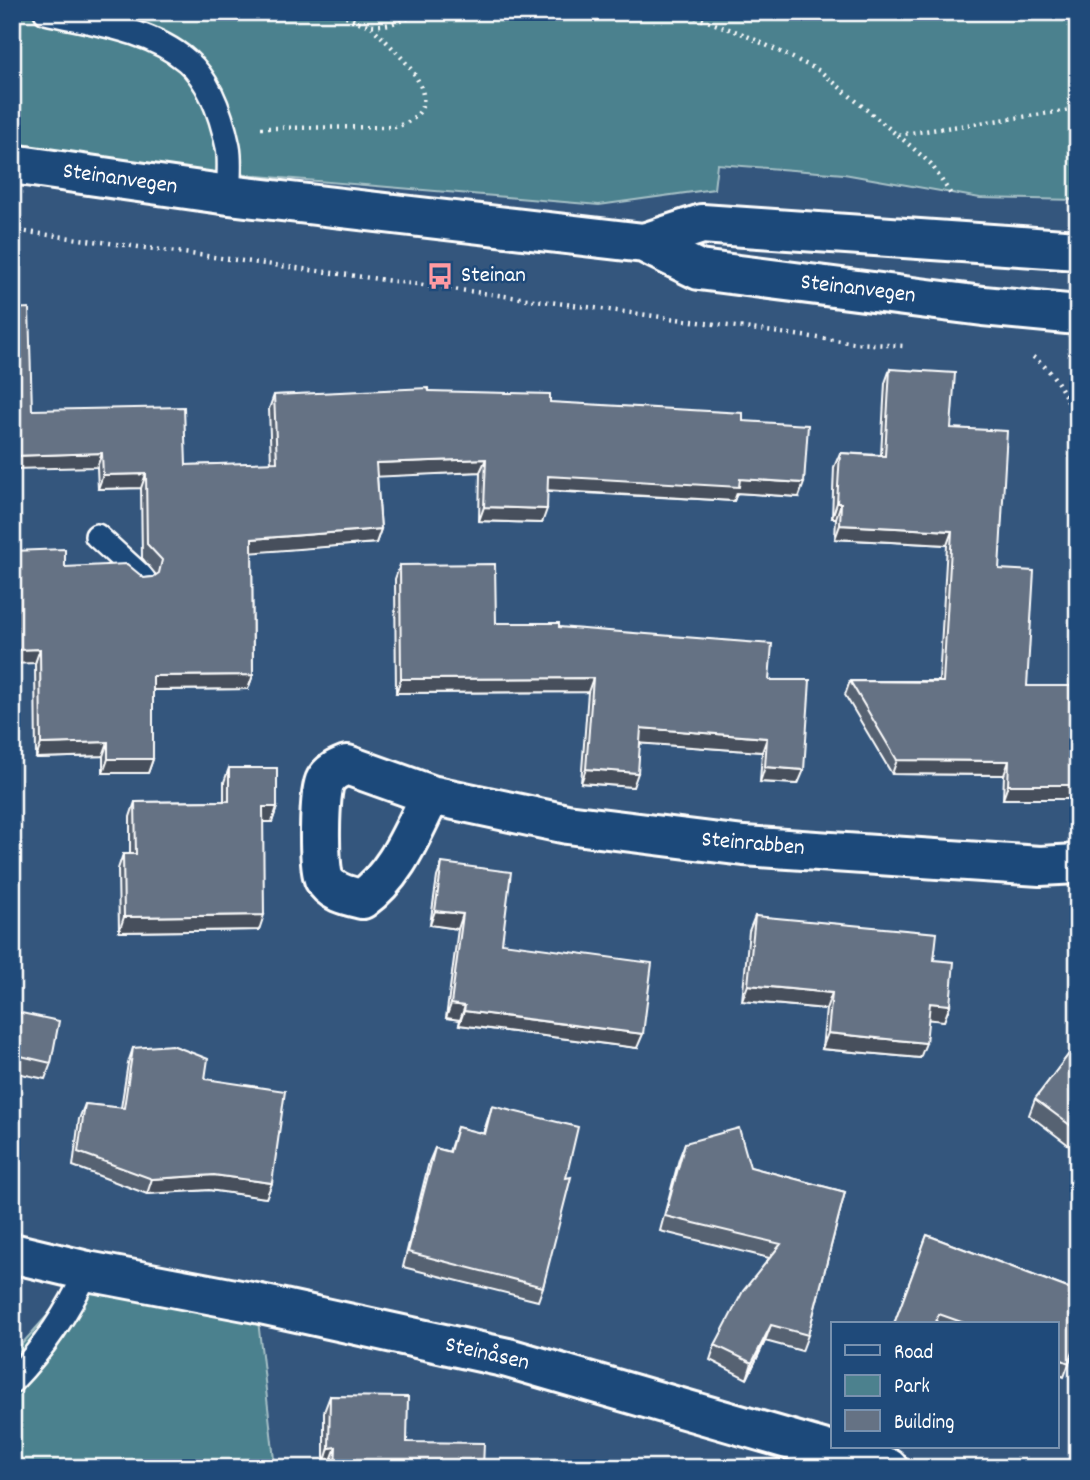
<svg xmlns="http://www.w3.org/2000/svg" width="1090" height="1480" font-family="Dekko,sans-serif">
<style>
.green{fill:#4c818e;stroke:#a6c0c6;stroke-width:2}
.lines{fill:none;stroke-linecap:round;stroke-linejoin:round}
.lane-casing{stroke:#fff;stroke-width:28}
.street-casing{stroke:#fff;stroke-width:44}
.secondary-casing{stroke:#fff;stroke-width:44}
.path{stroke:#fff;stroke-width:4.5;stroke-dasharray:2 5;stroke-linecap:butt}
.lane{stroke:#1f4a7a;stroke-width:23}
.street{stroke:#1f4a7a;stroke-width:38}
.secondary{stroke:#1f4a7a;stroke-width:38}
.wall{fill:#576272;stroke:#fff;stroke-width:2}
.shaded-wall{fill:#47505c;stroke:#fff;stroke-width:2}
.building{fill:#657284;stroke:#fff;stroke-width:2}
.labels{text-anchor:middle;dominant-baseline:central;stroke-width:5;stroke-linejoin:round;paint-order:stroke}
.street-label{font-size:23px;fill:#fff;stroke:#1f4a7a}
.poi-label{font-size:23px;fill:#fff;stroke:#1f4a7a;text-anchor:start}
</style>
<rect width="100%" height="100%" fill="#34567d"/>
<filter id="ink" filterUnits="userSpaceOnUse"><feTurbulence type="fractalNoise" baseFrequency=".0143" numOctaves="2"/><feDisplacementMap in="SourceGraphic" scale="14" xChannelSelector="R" yChannelSelector="G"/><feConvolveMatrix kernelMatrix="1 2 1 2 8 2 1 2 1" color-interpolation-filters="sRGB"/></filter>
<g filter="url(#ink)">
<path class="green" d="M12,12H1078V200L980,198L844,174L717,164L714,189L599,205L12,155Z
M87,1271L256,1303L275,1468H12V1355Z"/>
<g class="lines">
<defs>
<path id="lane" d="M46,12C93,23 150,29 187,61C210,81 222,118 228,147C231,162 228,180 229,195
M97,536L143,578
M12,1381C43,1349 68,1312 87,1271"/>
<path id="street" d="M431,795C412,832 397,874 362,899C349,896 331,893 324,879C318,868 319,791 325,781C330,772 337,769 347,765L431,795L567,824L744,846L1040,866L1078,864
M12,1253L87,1271L256,1303L508,1358L888,1468"/>
<path id="secondary" d="M12,164L229,195L644,243L699,270L983,306L1078,315
M644,243L702,224L1078,250"/>
</defs>
<use href="#lane" class="lane-casing"/>
<use href="#street" class="street-casing"/>
<use href="#secondary" class="secondary-casing"/>
<path class="path" d="M340,12C370,33 391,26 423,12
M682,12L743,34L820,71L897,135L1078,109
M261,128L395,127C401,125 410,122 415,117C444,90 389,46 372,27
M898,135L931,164L952,196
M12,230L856,343L904,346
M1033,357C1058,374 1069,401 1078,429"/>
<use href="#lane" class="lane"/>
<use href="#street" class="street"/>
<use href="#secondary" class="secondary"/>
</g>
<path class="wall" d="M890,369L951,428L999,569L1027,686L1078,694V799H1003L1004,775L892,774L845,695L850,681H939L947,545L835,539L836,518H832L834,467L840,453L881,455L885,383Z
M429,391L743,421L799,497L737,493L734,501L547,491L542,523L479,521L480,472L377,476L381,529L376,543L252,552L253,675L248,689L153,690V759L148,773H103V756L36,758L35,663L65,567L144,578L153,577L156,575L142,558L141,488L98,489L97,467L32,410L186,465L271,463L269,409L274,395Z
M400,565L496,623L559,627L769,680L798,784L760,782L762,752L640,743L633,787L581,783L588,692L396,693L395,579Z
M229,768L277,807L272,822H263L259,930L119,932L118,869L123,854H130V817L135,802L224,801V782Z
M442,863L502,943L637,1048L459,1025L460,1020L446,1018L458,929L430,925L437,877Z
M755,916L934,960L950,1005L944,1021L928,1019L920,1058L822,1049L826,1009L742,1001L749,931Z
M12,1011L51,1063L45,1079L12,1072Z
M1078,1042V1152L1029,1115L1035,1099Z
M133,1048L205,1079L272,1183L266,1198L209,1190L147,1194L73,1166L79,1119L85,1104L121,1108L128,1063Z
M492,1106L566,1178L543,1287L538,1301L403,1267L429,1162L435,1148L449,1152L457,1127L483,1134Z
M685,1143L750,1167L845,1192L808,1335L802,1351L765,1341L747,1379L710,1360L715,1345L769,1258L660,1231L679,1159Z
M927,1235L1078,1292V1339L1064,1377L1057,1374V1324H894Z
M330,1396L407,1442L483,1468H330V1463L324,1464V1412Z"/>
<path class="shaded-wall" d="M102,453L97,467L12,469V456Z
M486,459L480,472L371,477L376,463Z
M146,474L141,488L98,489L103,475Z
M548,476L740,479L804,483L799,497L737,493L734,501L543,490Z
M837,503H841L836,518H832Z
M484,507L547,509L542,523L479,521Z
M840,525L952,531L947,545L835,539Z
M381,529L376,543L247,553L252,539Z
M40,649L35,663L12,664V650Z
M253,675L248,689L148,690L153,676Z
M593,678L588,692L396,693L401,679Z
M641,728L767,738L762,752L636,743Z
M108,742L103,756L36,758L41,744Z
M108,759H153L148,773H103Z
M897,760L1009,761L1004,775L892,774Z
M765,767L804,770L798,784L760,782Z
M586,769L638,773L633,787L581,783Z
M1008,785H1078V799H1003Z
M263,807H277L272,822H257Z
M435,911L463,914L458,929L430,925Z
M264,915L259,930L119,932L124,917Z
M748,985L832,993L826,1009L742,1001Z
M930,1003L950,1005L944,1021L924,1019Z
M451,1004L465,1006L460,1020L446,1018Z
M464,1011L643,1034L637,1048L459,1025Z
M828,1033L926,1043L920,1058L822,1049Z
M214,1175L272,1183L266,1198L209,1190L147,1194L152,1179Z
M771,1325L765,1341L747,1379L752,1363Z
M336,1447L330,1463L324,1464L329,1448Z"/>
<path class="building" d="M29,308L32,410L184,407L186,465L277,462L274,395L428,388L429,391L550,394V402L743,413V421L808,425L804,483L740,479L739,487L548,476L547,509L484,507L486,459L376,463L381,529L252,539L253,675L153,676V759H108V742L41,744L40,649L12,650V551L65,549V567L127,564L144,578L153,577L159,573L162,560L147,544L146,474L103,475L102,453L12,456V309Z
M890,369L955,373L951,428L1007,431L999,569L1034,571L1027,686H1076V694H1078V785H1008L1009,761L897,760L850,681L943,682L952,531L840,525L841,503H837L840,453L885,456Z
M495,564L496,623H559V627L772,644L769,680H810L804,770L765,767L767,738L641,728L638,773L586,769L593,678L401,679L400,565Z
M229,768H277V807H263L264,915L124,917L123,854H136L135,802L229,801Z
M442,863L511,872L502,943L652,963L643,1034L464,1011L465,1006L451,1004L463,914L435,911Z
M755,916L937,933L934,960L954,962L950,1005L930,1003L926,1043L828,1033L832,993L748,985Z
M12,1011L59,1021L51,1063L12,1054Z
M1078,1042V1131L1035,1099Z
M172,1045L208,1059L205,1079L285,1091L272,1183L214,1175L152,1179L78,1152L85,1104L124,1108L133,1048Z
M492,1106L578,1127L566,1178L571,1177L543,1287L408,1252L435,1148L450,1152L457,1127L485,1134Z
M739,1128L750,1167L845,1192L808,1335L771,1325L752,1363L715,1345L743,1291L781,1244L665,1216L685,1143Z
M927,1235L1078,1292V1339L1069,1363L1057,1358V1324H967L939,1314L935,1324H894Z
M330,1396L408,1397L407,1442L484,1443L483,1468H335L336,1447L329,1448Z"/>
</g>
<defs>
<symbol id="bus-bare" viewBox="-9 -9 18 18"><path d="M-5-6H5V4H4V6H2V4H-2V6H-4V4H-5ZM-3.5-4V0h7V-4ZM-3.5 1.2v1.5H-2V1.2ZM2 1.2v1.5H3.5V1.2Z" fill="#ff9aa2" stroke="#1f4a7a" stroke-width="2.5" paint-order="stroke"/></symbol>
</defs>
<g fill-rule="evenodd">
<use href="#bus-bare" x="421" y="257" width="38" height="38"/>
</g>
<g class="labels">
<g class="street-label">
<text transform="translate(120 180) rotate(8)">Steinanvegen</text>
<text transform="translate(858 290) rotate(7)">Steinanvegen</text>
<text transform="translate(753 845) rotate(5)">Steinrabben</text>
<text transform="translate(487 1355) rotate(13)">Steinåsen</text>
</g>
<g class="poi-label">
<text x="461" y="276">Steinan</text>
</g>
</g>
<rect width="1090" height="1480" fill="none" stroke="#1f4a7a" stroke-width="42"/>
<rect x="21" y="21" width="1048" height="1438" fill="none" stroke="#fff" stroke-width="2.5" filter="url(#ink)"/>
<rect x="831" y="1322" width="228" height="126" fill="#1f4a7a" stroke="#7992af" stroke-width="2"/>
<rect x="845" y="1345" width="35" height="10" fill="#1f4a7a" stroke="#7992af" stroke-width="2"/>
<text x="894" y="1358" font-size="21" fill="#ffffff">Road</text>
<rect x="845" y="1375" width="35" height="21" fill="#4c818e" stroke="#7992af" stroke-width="2"/>
<text x="894" y="1392" font-size="21" fill="#ffffff">Park</text>
<rect x="845" y="1410" width="35" height="21" fill="#657284" stroke="#7992af" stroke-width="2"/>
<text x="894" y="1428" font-size="21" fill="#ffffff">Building</text>
</svg>
